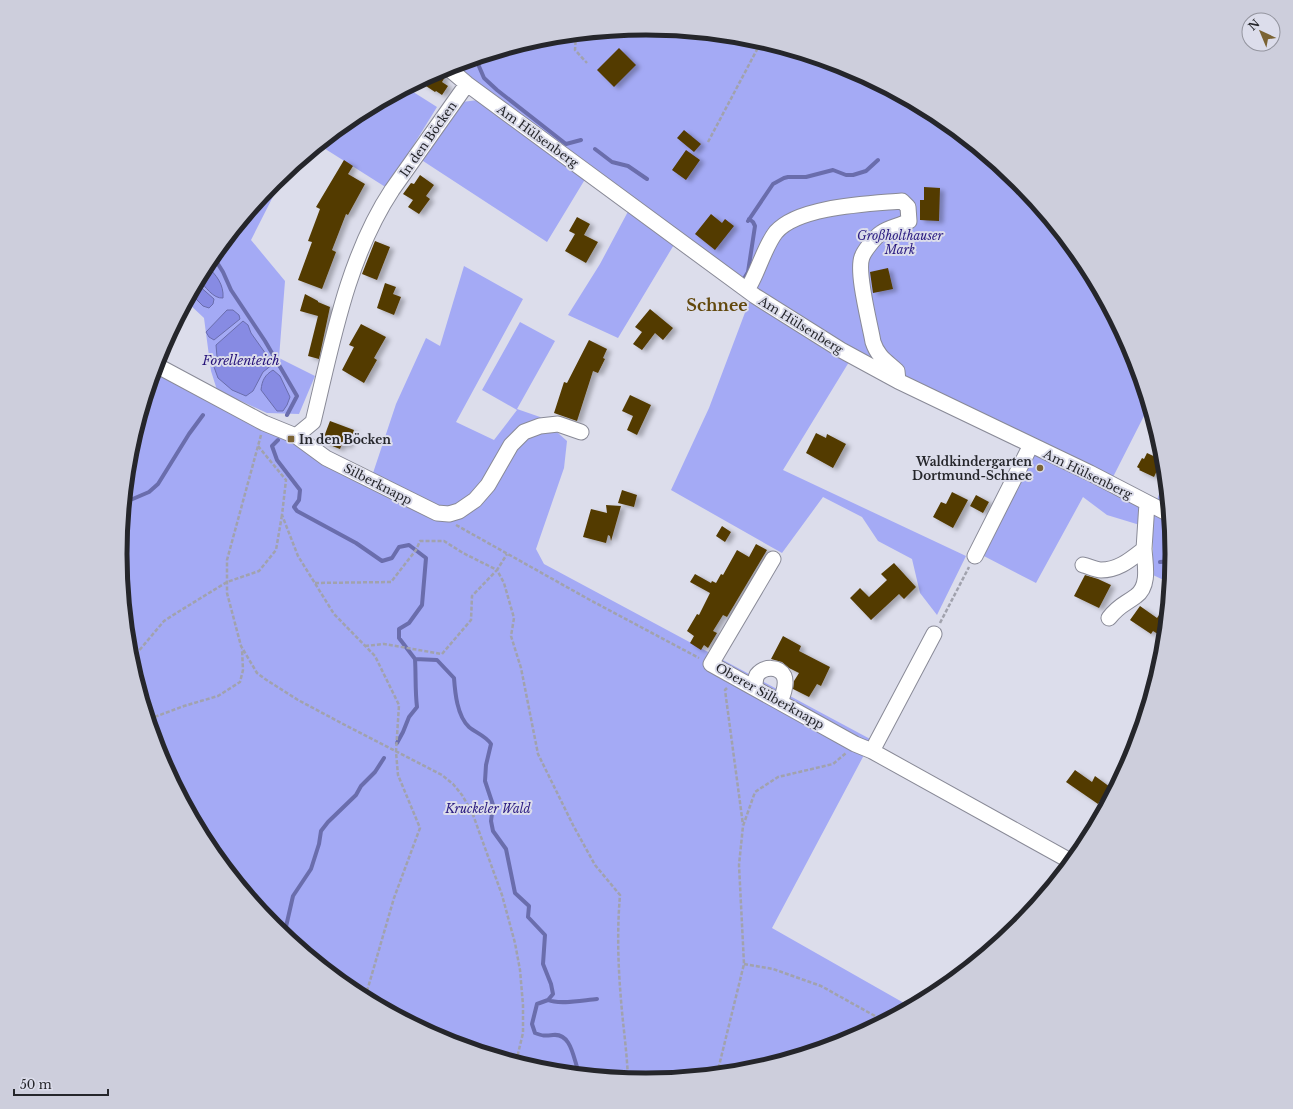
<svg xmlns="http://www.w3.org/2000/svg" width="1293" height="1109" font-family="'Libre Baskerville',serif">
<style>
.green{fill:#a4aaf5}
.water{fill:#878be3;stroke:#6a6dac}
.lines{fill:none;stroke-linecap:round;stroke-linejoin:round}
.stream{stroke:#6a6dac;stroke-width:4}
.building{fill:#533a00;filter:url(#shadow)}
.minor-casing{stroke:#898a97;stroke-width:17}
.path{stroke:#a1a2ad;stroke-width:2.5;stroke-dasharray:4 2;stroke-linecap:butt}
.minor{stroke:#fff;stroke-width:15}
.poi-dot{fill:#7b6333;stroke:#dcddeb;stroke-width:1.5}
.labels{text-anchor:middle;dominant-baseline:central;stroke-width:4;stroke-linejoin:round;paint-order:stroke}
.street-label{font-size:12px;fill:#25262b;stroke:#dcddeb}
.park-label{font-size:12px;font-style:italic;fill:#2c1d82;stroke:#dcddeb}
.poi-label{font-size:12px;font-weight:bold;fill:#25262b;stroke:#dcddeb;text-anchor:start}
.water-label{font-size:13px;font-style:italic;fill:#27137a;stroke:#dcddeb}
.district-label{font-size:16px;font-weight:bold;fill:#62480c;stroke:#dcddeb}
.rim{fill:none;stroke:#25262b;stroke-width:5}
</style>
<defs>
<filter id="shadow"><feDropShadow dx="4.5" dy="2.5" stdDeviation="2" flood-color="#0004"/></filter>
</defs>
<rect width="100%" height="100%" fill="#dcddeb"/>
<path class="green" d="M647,28L749,38L848,68L939,117L1019,182L1084,262L1133,353L1149,406L1113,477L832,343L744,283L668,223L574,153L537,128L460,70L463,63L544,38Z
M407,88L437,107L387,188L319,145L354,117Z
M478,100L587,176L547,242L420,159L462,102Z
M285,173L251,240L285,281L279,358L315,376L299,414L267,413L217,390L211,371L204,318L187,302L209,262L274,182Z
M632,204L678,238L618,338L568,315L600,264Z
M464,266L523,299L456,422L494,440L517,410L482,390L520,322L555,341L517,409L540,417L567,441L564,468L536,549L544,564L872,740L772,928L911,1007L848,1041L749,1071L646,1081L544,1071L445,1041L354,992L274,927L209,847L160,756L130,657L120,554L130,452L155,369L370,482L396,404L426,338L440,346Z
M749,302L849,362L783,470L966,556L937,615L920,593L912,559L878,541L862,517L823,497L782,553L671,490L709,408Z
M1031,451L1157,500L1165,476L1173,555L1170,583L1153,575V529L1107,515L1083,497L1036,583L980,554Z"/>
<path class="water" d="M207,266C216,275 224,284 223,298C213,299 205,286 199,280Z
M197,284L214,299L213,304L209,308L203,306L191,294Z
M227,310H233L239,315L240,319L214,340L209,337L206,332Z
M243,321L248,325L251,333L273,364L263,372L253,391L246,396L232,390L218,378L214,367L217,357L216,345Z
M273,370L280,376L290,397L287,405L283,411H277L261,390C262,380 265,375 273,370Z"/>
<g class="lines">
<path class="stream" d="M479,58L478,64L484,78L497,90L566,144L581,140
M595,149L612,162L628,166L647,179
M748,221L773,184L784,178L788,177H806L833,170L846,175H853L866,171L878,160
M213,256L223,272L231,290L265,341L297,396L287,415
M745,277L748,272L755,226L753,222L749,219
M278,440L272,446L277,460L300,490L299,500L294,507L297,511L356,543L382,561L392,558L399,547L409,545L426,558L422,605L409,623L399,629V638L415,659L437,660L454,678C455,692 457,716 469,727C476,733 486,736 491,744L486,765L485,781L493,805L491,821L493,831L506,849L515,893L529,906L528,917L545,935L543,964L551,984L553,994L548,1000L537,1004L532,1024L535,1033C543,1036 544,1036 553,1035C570,1033 573,1055 577,1067L570,1073
M125,504L128,501L149,492L158,484L189,434L203,415
M120,556L121,553L120,552
M1160,562L1172,561
M397,743L403,732L409,717L417,707C415,690 416,675 415,659
M285,935V931L293,896L311,869L319,844L321,831L328,822L356,795L361,786L375,772L384,758
M548,1000C560,1005 584,1000 597,999"/>
</g>
<path class="building" d="M619,48L636,65L614,87L597,70Z
M438,72L445,77L442,82L448,86L442,95L436,91L435,92L420,82Z
M684,130L701,144L694,152L677,138Z
M686,150L700,160L686,180L672,170Z
M344,160L353,166L348,174L365,184L348,215L346,214L332,250L336,252L322,289L298,280L312,242L308,241L320,209L316,207Z
M420,175L434,185L426,196L430,199L419,214L408,207L413,200L403,194L411,183L414,184Z
M924,187L940,188L939,221L920,220V200H924Z
M711,214L722,223L725,219L734,226L715,250L695,234Z
M577,217L590,224L584,235L598,242L586,263L565,251L575,234L569,231Z
M375,241L390,247L377,280L362,274Z
M888,268L893,289L873,293L870,272Z
M385,283L396,287L393,294L401,297L394,315L377,308Z
M305,294L318,301V302L330,307L319,359L308,356L318,316L300,311Z
M650,309L673,328L663,340L655,333L642,350L633,344L642,332L635,327Z
M361,324L386,337L374,358L377,360L364,383L342,370L354,347L349,345Z
M589,340L607,349L603,358L605,359L598,373L593,371L577,421L554,413L564,382L567,383Z
M630,395L651,405L637,435L627,430L633,416L622,411Z
M330,421L354,430L348,446L342,444L340,449L322,442Z
M816,433L826,438L827,434L846,444L833,468L806,453Z
M1147,453L1162,460L1154,477L1139,470L1140,469L1137,467L1142,458L1144,459Z
M622,490L637,495L634,507L618,503Z
M952,492L968,500L953,528L933,517L941,502L946,504Z
M976,495L989,502L983,513L970,506Z
M606,505L621,506L611,541L610,536L608,535L606,543L583,537L591,509L607,513Z
M722,526L731,532L725,542L716,536Z
M756,544L767,550L727,617L723,615L713,631L717,633L708,648L704,645L701,650L690,643L694,636L687,631L697,614L699,615L710,593L690,582L695,574L711,583L712,581L716,583L721,574L723,575L737,550L749,557Z
M894,563L916,587L904,599L899,594L871,620L850,598L860,588L869,597L887,580L881,574Z
M1085,575L1098,579L1111,585L1099,608L1074,596Z
M1168,602L1166,630L1161,636L1153,631L1151,634L1130,620L1140,606L1157,618Z
M783,636L801,646L799,651L830,667L821,686L817,684L809,697L793,689L794,681L799,673L789,668L782,662L771,659Z
M1075,770L1092,782L1095,776L1110,787L1098,804L1066,782Z"/>
<g class="lines">
<defs>
<path id="minor" d="M447,67L467,84L755,296L841,350L898,381L1090,473L1169,514
M747,290C758,273 764,247 776,232C799,206 869,204 902,201L908,207L909,221C900,226 889,227 881,233C875,237 864,251 862,257C856,272 870,324 873,342C878,357 886,361 897,371L898,381
M156,365L264,423L296,436L326,458L437,513L449,514L459,511L475,500L488,485L511,445L524,432L540,426L558,424L581,432
M296,436L313,422C332,344 347,258 392,190L467,84
M975,556L1031,445
M773,559L711,664L855,744L872,751L1072,862
M1083,565C1088,566 1095,570 1101,570C1119,570 1131,559 1144,549L1147,503
M1109,618C1119,605 1124,605 1136,596C1150,586 1145,564 1144,549
M755,688C755,684 755,679 757,675C764,666 779,666 784,676C787,683 783,695 780,702
M872,751L934,634"/>
</defs>
<use href="#minor" class="minor-casing"/>
<path class="path" d="M576,35L575,50L587,63
M708,142L761,42
M261,435L227,560V593L241,646L257,673L265,679L298,700L345,725L442,775L453,784L462,795L472,812L502,895L515,943L520,970L523,1005V1033L516,1062
M258,446L286,480L282,515L298,556L334,614L375,656L399,705L396,752L398,775L420,828L394,898L365,998
M456,525L590,600L699,658
M315,583L391,582L416,550L420,541H444L463,553L497,570L507,554
M940,623L969,567
M365,646L384,644L442,654L471,620L472,596L497,570L504,583L514,618L511,636L521,668L538,754L573,825L595,865L620,895C617,930 618,965 621,1000C623,1026 627,1052 628,1079
M130,657L137,653L164,621L178,612L227,582L259,571L276,550L282,515
M727,688L725,690L743,825
M149,719L184,706L218,696L240,682L243,670L242,649
M744,964L773,969L821,986L884,1021
M717,1074L744,964L739,865L743,826L755,792L778,777L833,764L846,753"/>
<use href="#minor" class="minor"/>
</g>
<g class="poi-dot">
<rect x="287" y="435" width="8" height="8" rx="2"/>
<circle cx="1040" cy="468" r="4"/>
</g>
<g class="labels">
<g class="street-label">
<text transform="translate(538 136) rotate(36)">Am Hülsenberg</text>
<text transform="translate(428 139) rotate(-55)">In den Böcken</text>
<text transform="translate(801 325) rotate(32)">Am Hülsenberg</text>
<text transform="translate(1088 474) rotate(26)">Am Hülsenberg</text>
<text transform="translate(378 484) rotate(27)">Silberknapp</text>
<text transform="translate(770 696) rotate(29)">Oberer Silberknapp</text>
</g>
<g class="park-label">
<text x="900" y="235">Großholthauser<tspan x="900" dy="14">Mark</tspan></text>
<text x="488" y="808">Kruckeler Wald</text>
</g>
<g class="poi-label">
<text x="299" y="439">In den Böcken</text>
<text x="1032" y="461" text-anchor="end">Waldkindergarten<tspan x="1032" dy="14">Dortmund-Schnee</tspan></text>
</g>
<g class="water-label">
<text x="241" y="360">Forellenteich</text>
</g>
<g class="district-label">
<text x="717" y="305">Schnee</text>
</g>
</g>
<path d="M0 0H1293V1109H0ZM127 554a519 519 0 1 1 1038 0a519 519 0 1 1-1038 0Z" fill="#cdcedc" fill-rule="evenodd"/>
<path class="rim" d="M127 554a519 519 0 1 1 1038 0a519 519 0 1 1-1038 0Z"/>
<g transform="translate(1261 32) rotate(316)"><circle r="19" fill="#dcddeb" stroke="#93949e"/>
<path d="M0-3L7 15L0 10L-7 15Z" fill="#7b6333"/>
<text y="-6" font-size="11" font-weight="bold" text-anchor="middle" fill="#25262b">N</text>
</g>
<path d="M14 1089v6h94v-6" fill="none" stroke="#25262b" stroke-width="2"/>
<text x="20" y="1089" font-size="12" fill="#25262b" stroke="#dcddeb" stroke-width="3" paint-order="stroke">50 m</text>
</svg>
